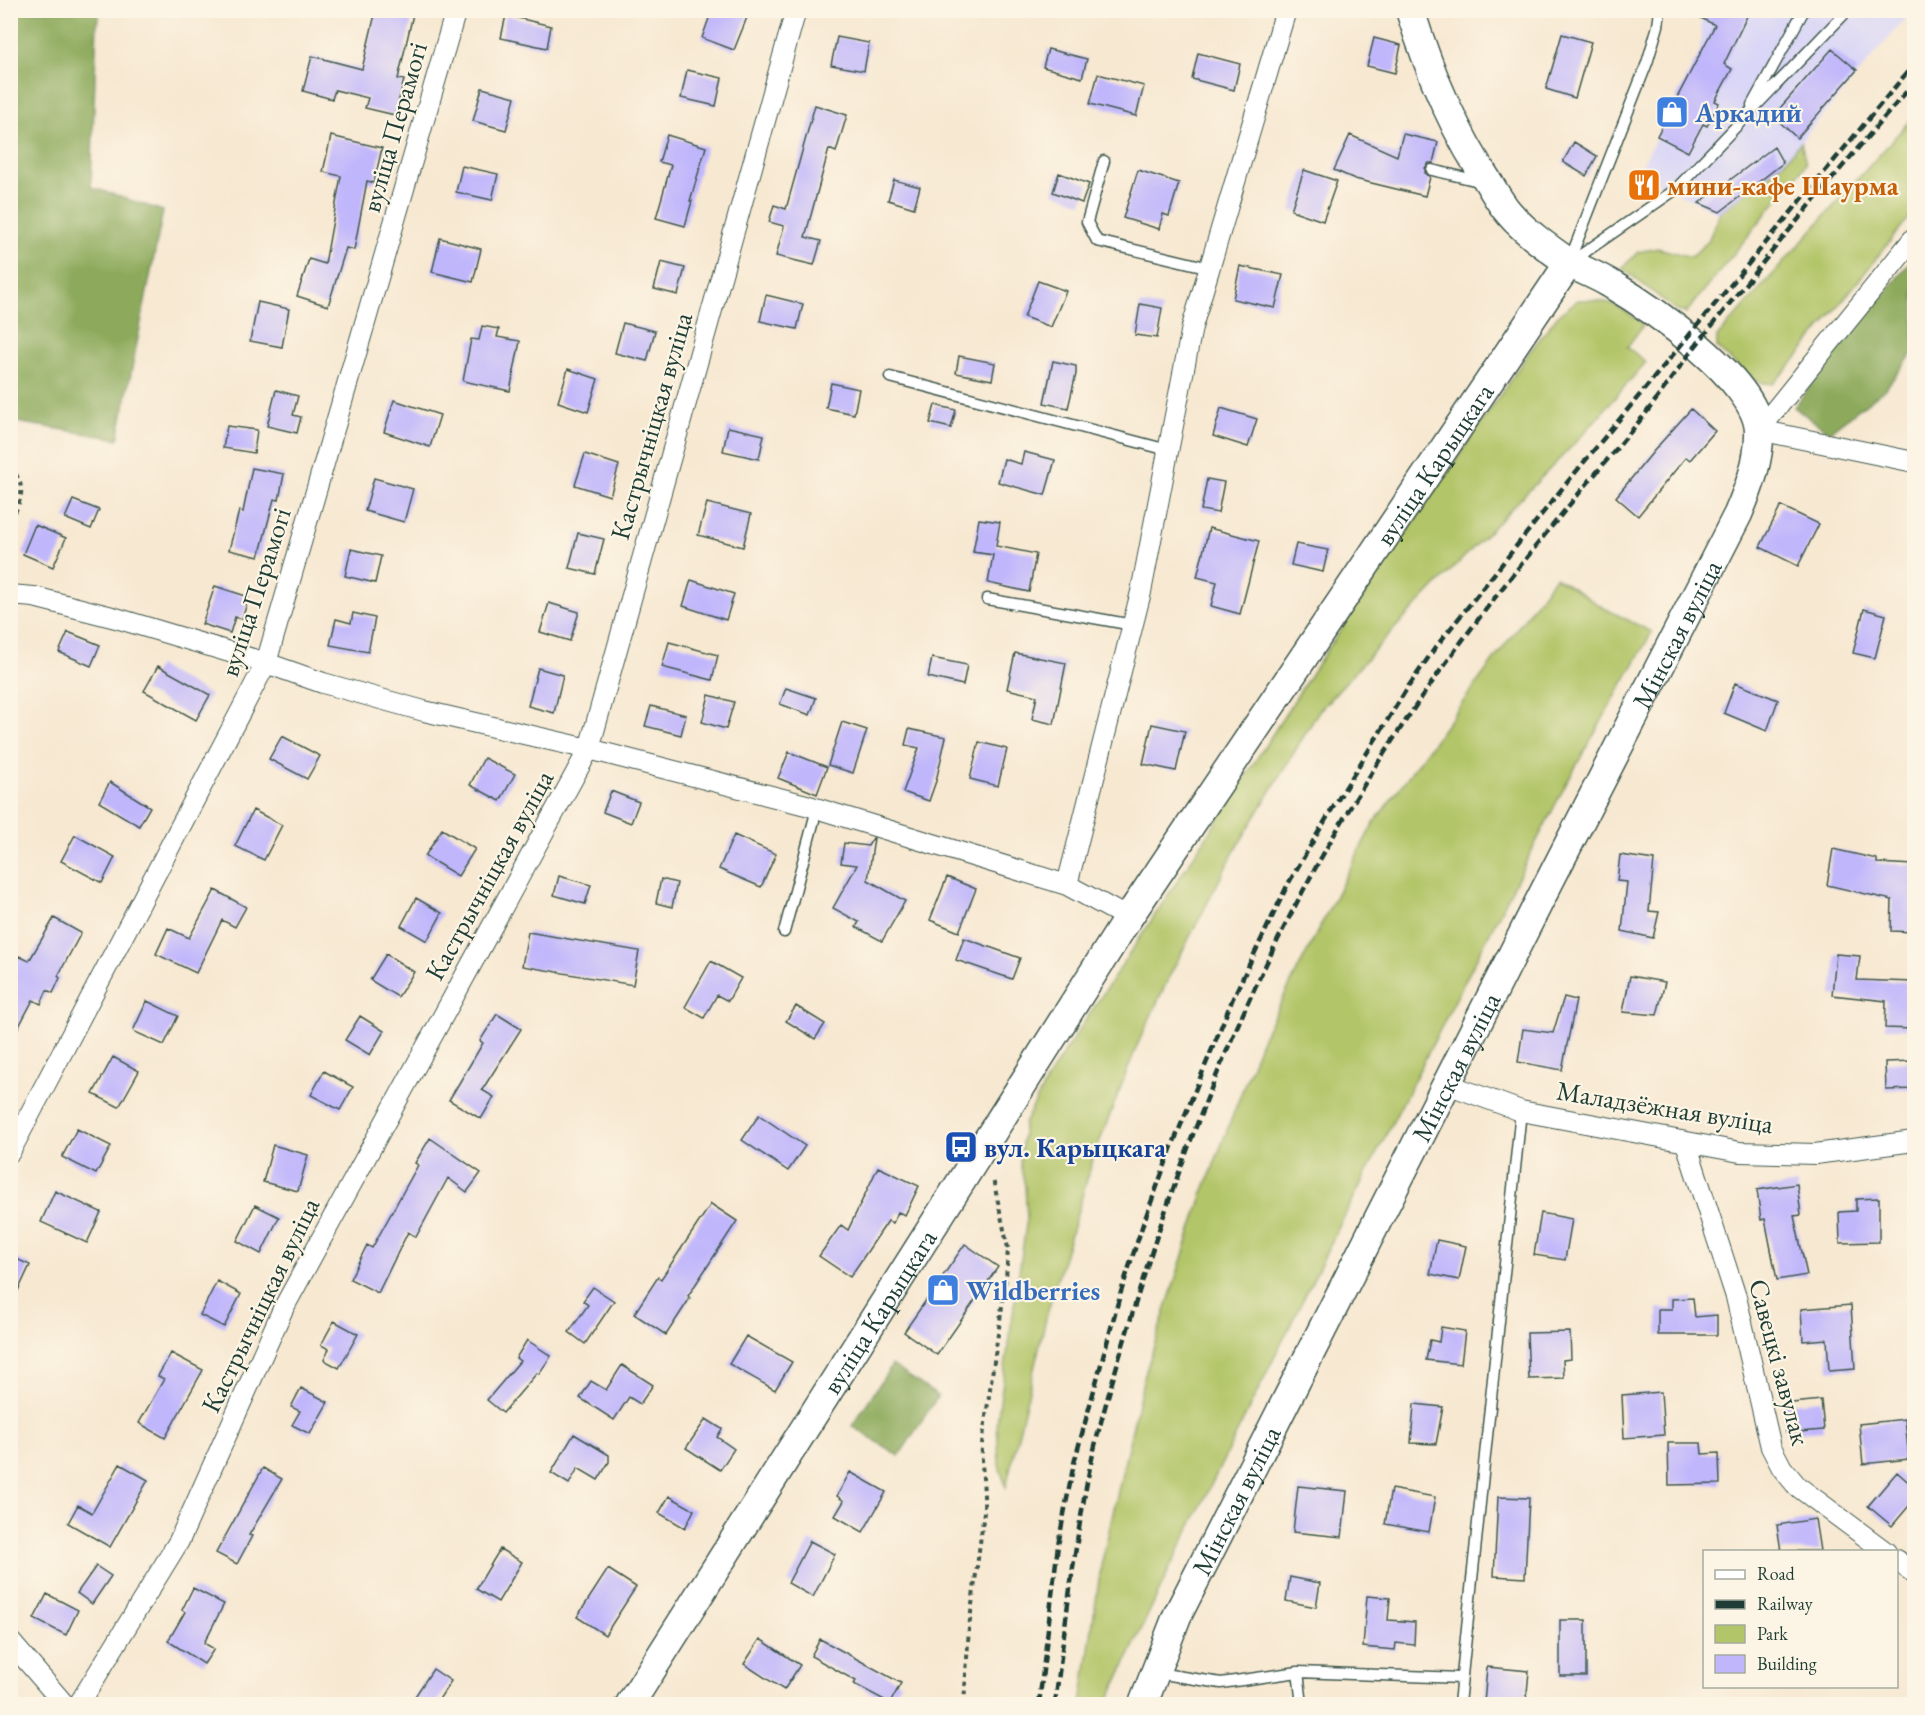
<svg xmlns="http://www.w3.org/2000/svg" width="1925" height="1715" font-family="'EB Garamond',serif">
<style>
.built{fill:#d9d6f7}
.green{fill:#b2c568;stroke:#68814e;stroke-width:1.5}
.forest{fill:#8daa5c;stroke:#567448;stroke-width:1.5}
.building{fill:#c0b6fc}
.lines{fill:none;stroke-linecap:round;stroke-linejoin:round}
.lane-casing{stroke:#3f574c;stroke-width:13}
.street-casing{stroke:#3f574c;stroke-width:22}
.secondary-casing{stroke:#3f574c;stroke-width:31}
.path{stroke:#3f574c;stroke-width:4;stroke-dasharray:4.5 4.5;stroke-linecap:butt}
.lane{stroke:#fff;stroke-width:10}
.street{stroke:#fff;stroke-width:20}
.secondary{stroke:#fff;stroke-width:28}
.rail{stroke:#1f3d34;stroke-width:4.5;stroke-dasharray:9 4.5;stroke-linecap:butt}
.labels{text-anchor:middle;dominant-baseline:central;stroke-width:4.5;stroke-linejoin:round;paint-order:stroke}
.shop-label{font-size:27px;font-weight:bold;fill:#366cbe;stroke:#fcf5e5;text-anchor:start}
.street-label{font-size:27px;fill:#1f3d34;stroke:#fcf5e5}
.food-label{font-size:27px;font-weight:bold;fill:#c56008;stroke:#fcf5e5;text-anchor:start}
.transit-label{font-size:27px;font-weight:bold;fill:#164399;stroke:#fcf5e5;text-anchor:start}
</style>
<rect width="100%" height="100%" fill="#fcf5e5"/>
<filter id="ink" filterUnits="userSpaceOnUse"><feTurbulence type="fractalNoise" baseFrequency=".0167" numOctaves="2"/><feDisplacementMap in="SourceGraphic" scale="12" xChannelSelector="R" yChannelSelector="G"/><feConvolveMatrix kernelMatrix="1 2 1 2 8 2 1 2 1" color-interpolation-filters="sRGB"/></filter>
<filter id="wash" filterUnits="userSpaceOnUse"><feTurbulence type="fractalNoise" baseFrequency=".008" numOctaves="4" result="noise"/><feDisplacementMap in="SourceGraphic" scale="24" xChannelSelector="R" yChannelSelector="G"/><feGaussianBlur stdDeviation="1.35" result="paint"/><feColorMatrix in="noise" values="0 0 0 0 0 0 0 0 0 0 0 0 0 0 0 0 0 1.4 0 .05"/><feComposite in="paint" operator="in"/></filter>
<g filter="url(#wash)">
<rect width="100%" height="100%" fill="#f7e8d1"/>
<path class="built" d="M1706,11H1912L1801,141L1786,164L1718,213L1638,173L1700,52L1702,19Z"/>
<path class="green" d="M1914,116V211L1797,358L1773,384L1756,382L1717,348V337Z
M1801,142L1806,164L1686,313L1677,311L1622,268L1638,252L1658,248L1691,257L1708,241L1720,212L1783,163Z
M1578,300C1612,299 1617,305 1644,324L1627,347L1646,362L1578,440L1396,627L1319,711L1234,852L1170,975L1136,1048L1094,1156L1047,1314L1006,1487L999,1465L997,1422L1027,1218L1025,1186L1020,1163L1024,1124L1050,1074L1217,821L1313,671L1528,354L1558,315Z
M1555,577L1604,608L1652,632L1568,780L1343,1219L1166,1576L1110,1697L1108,1704H1081L1101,1566L1144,1377L1202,1196L1261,1041L1373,824Z"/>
<path class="forest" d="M10,11H100L97,23L91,187L163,211L118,439L11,421Z
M1914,257V352L1885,389L1829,432L1794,407L1840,348Z
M892,1365L938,1396L899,1456L852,1426Z"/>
<g id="blocks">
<path class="building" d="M376,10H414L398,79L404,80L395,115L365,108L368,98L335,90L332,99L303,91L312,56L362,69Z
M712,10H737L748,15L734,50L702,38Z
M1685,10H1750L1724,64L1732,69L1715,101L1719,103L1707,126L1703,124L1688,152L1657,136L1715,25Z
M506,15L551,26L547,48L501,38Z
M1562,34L1591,42L1575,98L1546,89Z
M837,37L869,43L864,71L831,65Z
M1374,38L1401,45L1395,73L1367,66Z
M1048,49L1087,59L1082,78L1043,67Z
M1832,49L1857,70L1797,138L1773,116Z
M1198,53L1240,64L1234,90L1192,79Z
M687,70L722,78L716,106L681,98Z
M1098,74L1144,86L1136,116L1090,104Z
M482,88L515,97L506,130L473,121Z
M815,105L847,115L836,152L829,149L805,237L821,241L814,265L776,256L784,226L769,222L774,205L786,209Z
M1403,134L1438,142L1433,163H1429L1425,168V173L1430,177L1425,196L1355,179L1334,170L1350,135L1397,156Z
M667,135L706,147L690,201H692L685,226L656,218L671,165L659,162Z
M331,136L382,148L374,183L367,181L354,250L346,248L328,306L297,296L309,259L325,264L341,176L323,172Z
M1574,142L1597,156L1586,176L1563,162Z
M1774,147L1783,163L1720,212L1699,203Z
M462,166L498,174L492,200L456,192Z
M1138,170L1179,183L1169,216L1163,214L1159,229L1123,218Z
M1304,170L1337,181L1323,221L1291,210Z
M1059,173L1089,184L1082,203L1053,192Z
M894,180L920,187L914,208L888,200Z
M440,238L481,249L473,282L432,272Z
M661,262L685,268L678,295L654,289Z
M1240,266L1283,275L1275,308L1233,299Z
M1038,281L1066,291L1051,327L1024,317Z
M766,295L803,304L797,329L760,321Z
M258,302L289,309L282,347L250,341Z
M1140,304L1162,308L1157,338L1135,335Z
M623,323L655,331L647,361L615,353Z
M482,326L499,329L497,337L520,341L510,391L463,381L471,339L479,340Z
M959,356L995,363L992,380L956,373Z
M1053,361L1076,366V374L1068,408L1044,403Z
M568,369L598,379L588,412L558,402Z
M831,383L859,389L854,414L826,408Z
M276,390L298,396L293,415L301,417L297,433L267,426Z
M394,400L440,415L430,447L384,432Z
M935,405L956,410L951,428L930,423Z
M1221,408L1257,419L1248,447L1213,436Z
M1691,409L1715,431L1690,460L1686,457L1638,516L1616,497L1658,446Z
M227,426L257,430L254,453L223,448Z
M728,427L764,435L759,459L723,451Z
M1024,452L1055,460L1045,495L998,482L1004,459L1021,464Z
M585,454L619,465L610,496L575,485Z
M252,468L284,474L279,500L274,499L259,557L229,550L239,511L243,512Z
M374,478L413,489L404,522L365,511Z
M1207,479L1224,482L1218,513L1201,510Z
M73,500L99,510L91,529L65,518Z
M707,503L751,514L743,547L698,535Z
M1781,506L1819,524L1798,566L1760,547Z
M979,519L1000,522L996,546L1036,554L1029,592L988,583L993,555L973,552Z
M35,525L66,538L53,567L23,554Z
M1209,528L1259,541L1240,614L1211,606L1217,582L1197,577Z
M578,533L604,539L595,574L569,568Z
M1296,544L1328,550L1323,572L1291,565Z
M351,549L381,556L375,583L345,576Z
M691,580L734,594L726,620L683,606Z
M215,586L249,597L242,619L235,617L230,633L202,624Z
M549,603L579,612L570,641L540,632Z
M1864,609L1886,615L1875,658L1853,653Z
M353,613L375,618L368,652L330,645L336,619L351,623Z
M68,632L100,645L91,666L59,652Z
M669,642L718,655L712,680L662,667Z
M1015,653L1066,663L1054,724L1032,719L1037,696L1007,689Z
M932,658L967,665L963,685L928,677Z
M158,666L210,695L196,720L144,691Z
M538,668L563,675L554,713L528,706Z
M1735,683L1778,700L1767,731L1724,713Z
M786,688L816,698L810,715L780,704Z
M709,695L734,702L726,729L702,722Z
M651,706L686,715L681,735L645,726Z
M842,722L867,730L853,773L828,765Z
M1152,724L1185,731L1176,771L1143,764Z
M909,729L946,737L936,781L929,801L903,792L919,748L905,745Z
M282,736L320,756L307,779L269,759Z
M979,742L1007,749L998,786L970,779Z
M789,752L827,767L817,794L778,778Z
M484,758L515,774L500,801L470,785Z
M110,782L150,807L139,826L99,802Z
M611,791L639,802L631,823L603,812Z
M253,810L282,825L264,860L235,846Z
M442,829L475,849L458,876L425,856Z
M75,835L115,857L102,883L61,861Z
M734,835L776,854L761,887L719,869Z
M873,838H874L868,880L905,901L882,941L856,927L859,922L833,908L857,865L841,863L844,843L868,846Z
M1833,849L1877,859V863L1914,865V932L1891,931L1892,900L1827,885Z
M1620,855L1654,860L1649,911L1659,912L1653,938L1622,931L1627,882L1617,881Z
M559,876L591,885L585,904L554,895Z
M947,877L976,889L959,932L930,920Z
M661,879L677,883L672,907L656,903Z
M215,890L246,907L235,927L222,920L196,973L156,954L168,928L189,938Z
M416,898L442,913L427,941L401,926Z
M54,918L81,933L58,976L60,978L53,993L47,990L41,1004L33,1000L10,1043V971L19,956L29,961Z
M528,932L639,951L633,985L522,966Z
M964,938L1020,958L1012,979L956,960Z
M386,954L414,972L398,997L370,980Z
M1836,954L1860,956L1857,980L1914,982V1029L1885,1028L1886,1001L1832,995Z
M711,961L741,978L728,1001L717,995L704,1018L685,1007Z
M1630,976L1665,982L1657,1015L1623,1012Z
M1564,997L1576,1000L1562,1070L1518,1062L1523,1029L1553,1033Z
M147,1001L178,1016L164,1045L133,1031Z
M796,1006L825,1024L815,1039L786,1021Z
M497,1014L521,1029L482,1090L494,1097L481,1119L449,1100L483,1043L480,1041Z
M360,1016L384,1031L370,1055L345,1040Z
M113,1057L139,1071L119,1107L93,1094Z
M1914,1061V1089L1886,1090L1885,1062Z
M324,1071L353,1087L340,1110L311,1095Z
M759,1115L805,1146L788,1171L742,1140Z
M77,1129L111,1146L96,1174L62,1157Z
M430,1138L481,1173L467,1192L448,1178L416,1237L408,1232L378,1293L350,1279L367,1245L372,1248L418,1165L415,1163Z
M273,1145L308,1155L298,1191L263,1182Z
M878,1167L919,1186L905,1215L898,1212L893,1223L888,1221L850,1277L819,1256L841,1225L848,1230Z
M1797,1184L1801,1215L1794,1216L1807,1275L1777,1280L1765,1219L1761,1220L1757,1190Z
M55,1191L101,1212L87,1243L41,1222Z
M1879,1198V1242L1840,1243L1839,1212L1856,1211V1199Z
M711,1204L737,1221L688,1296L690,1298L666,1335L634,1314L658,1277L661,1279Z
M255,1205L279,1217L261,1254L237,1241Z
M1541,1213L1572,1219L1565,1260L1534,1255Z
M1437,1240L1466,1246L1459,1280L1430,1274Z
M965,1244L998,1267L937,1355L904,1332Z
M10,1256L30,1265L10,1308Z
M217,1281L241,1294L224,1327L200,1315Z
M593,1287L614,1301L585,1344L569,1332L588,1305L583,1301Z
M1693,1298L1695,1317L1717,1315V1335H1658V1309H1672V1299Z
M1851,1305L1855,1369L1829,1371L1827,1339L1803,1341L1801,1309Z
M334,1321L358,1334L339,1368L324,1360L329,1349L321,1345Z
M1441,1327L1465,1331L1461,1364L1426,1360L1430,1340L1439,1342Z
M1570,1332L1571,1359L1563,1360L1564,1378L1529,1379L1527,1333Z
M746,1336L792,1362L775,1390L729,1364Z
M527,1340L551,1356L539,1374L537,1373L503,1413L487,1400L520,1361L516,1358Z
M171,1353L203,1370L165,1438L139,1423L164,1379L158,1376Z
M622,1365L653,1385L640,1404L629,1397L614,1420L580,1398L591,1381L606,1390Z
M301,1388L328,1402L310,1434L292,1425L300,1411L291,1407Z
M1661,1392L1664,1435L1624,1438L1622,1395Z
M1821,1400L1824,1430L1786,1433L1783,1404Z
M1414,1404L1443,1407L1436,1444L1411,1443Z
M706,1419L722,1429L717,1437L734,1449L720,1470L686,1448Z
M1905,1419L1909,1459L1863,1464L1859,1424Z
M574,1434L609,1455V1462L598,1480L578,1468L569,1484L551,1473Z
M1668,1443H1701L1702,1454L1719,1453L1720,1484L1669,1485Z
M120,1464L148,1480L110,1547L68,1523L78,1505L92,1513Z
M263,1468L282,1479L249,1535L252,1536L237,1564L216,1553Z
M850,1472L886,1492L863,1532L835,1516L844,1501L837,1496Z
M1897,1472L1914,1487V1500L1892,1526L1868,1506Z
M1298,1486L1347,1491L1342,1537L1293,1532Z
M1391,1489L1435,1497L1429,1532L1385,1524Z
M669,1496L694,1510L685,1528L659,1513Z
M1498,1497L1529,1498L1525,1578L1494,1576Z
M1815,1519L1820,1551H1781L1777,1525Z
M810,1541L835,1554L813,1597L788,1583Z
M500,1549L522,1562L498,1602L476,1589Z
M96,1566L111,1576L92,1604L77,1593Z
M608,1569L636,1587L605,1635L577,1617Z
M1290,1577L1320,1583L1316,1607L1286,1601Z
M193,1588L224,1604L204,1643L214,1649L204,1664L168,1641L185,1612L182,1610Z
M47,1594L78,1610L66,1635L34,1619Z
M1367,1596L1390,1598L1388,1620L1415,1622L1414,1645L1396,1643L1395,1650L1363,1647Z
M1560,1620H1586V1676H1560Z
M760,1639L800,1665L784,1690L744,1664Z
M820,1639L901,1683L890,1703L854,1684L856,1681L811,1656Z
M1487,1667L1529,1671L1526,1704H1484Z
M433,1669L451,1681L436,1704H410Z"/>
</g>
</g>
<g filter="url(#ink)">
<use href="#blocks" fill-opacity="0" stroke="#3f574c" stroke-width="1.5"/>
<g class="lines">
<defs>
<path id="lane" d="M1752,105L1804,10
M1104,161L1087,222L1097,241L1210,268
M1432,170L1483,182
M1572,261L1675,190L1848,10
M1569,262L1647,63L1658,26L1660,10
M890,377L1168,450
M987,599L1133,625
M784,932L817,809
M1298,1672L1302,1704
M1157,1673L1221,1683L1298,1672L1461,1678
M1459,1704L1521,1111"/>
<path id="street" d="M1914,238L1759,430L1914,462
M10,595L34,597L116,618L266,663L323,683L424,711L589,749L806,805L1067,885
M1128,918L1067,885L1141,592L1192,327L1286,10
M1447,1084L1521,1111L1740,1152L1815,1154L1914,1141
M1686,1143L1736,1297L1771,1447L1782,1468L1797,1486L1886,1552
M10,1152L266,663L456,10
M1896,1560L1914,1573
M10,1641L64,1704
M79,1704L179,1541L283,1309L589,749L796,10"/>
<g id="secondary">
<path id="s1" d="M630,1704L1128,918L1569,263"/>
<path id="s2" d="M1143,1704L1177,1616L1544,892L1738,514C1749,488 1760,460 1759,431C1757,380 1650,307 1609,283C1596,275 1581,270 1568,262C1548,248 1525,232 1509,213C1501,204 1495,193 1489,183C1453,130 1429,71 1410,10"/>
</g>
</defs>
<use href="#lane" class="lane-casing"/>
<use href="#street" class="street-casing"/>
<use href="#secondary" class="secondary-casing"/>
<path class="path" d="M10,467C30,489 19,501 10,525
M964,1704L969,1628L984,1512C985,1489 981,1467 982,1444L1006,1279L1008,1248L993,1179"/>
<use href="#lane" class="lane"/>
<use href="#street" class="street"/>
<use href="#secondary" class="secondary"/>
<path class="rail" d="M1039,1704L1058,1545L1074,1463L1120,1295L1143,1224L1171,1149L1233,998L1288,884L1329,814L1408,687L1435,648L1565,485L1914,64
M1055,1704C1065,1627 1074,1549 1089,1472C1100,1420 1116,1369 1131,1318C1175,1171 1231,1026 1303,891C1365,774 1444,659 1528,556C1565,509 1604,464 1642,418C1661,394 1678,368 1698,343C1768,255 1840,168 1914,83"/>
</g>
</g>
<defs>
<symbol id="shop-square" viewBox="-11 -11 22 22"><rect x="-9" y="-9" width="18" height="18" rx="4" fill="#3f7fe0" stroke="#fcf5e5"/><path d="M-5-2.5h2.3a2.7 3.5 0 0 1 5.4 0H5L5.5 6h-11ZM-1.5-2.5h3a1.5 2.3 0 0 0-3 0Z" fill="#fff"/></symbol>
<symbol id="restaurant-square" viewBox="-11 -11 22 22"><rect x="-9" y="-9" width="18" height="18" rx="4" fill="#e8710a" stroke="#fcf5e5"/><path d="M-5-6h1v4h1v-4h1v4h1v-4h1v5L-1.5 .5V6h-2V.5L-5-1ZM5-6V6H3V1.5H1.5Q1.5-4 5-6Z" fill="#fff"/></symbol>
<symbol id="bus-square" viewBox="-11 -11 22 22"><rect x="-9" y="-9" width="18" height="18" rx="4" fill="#1a4fb4" stroke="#fcf5e5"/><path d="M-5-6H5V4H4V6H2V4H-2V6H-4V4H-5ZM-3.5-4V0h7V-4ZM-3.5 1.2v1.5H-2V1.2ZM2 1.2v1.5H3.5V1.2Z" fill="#fff"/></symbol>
</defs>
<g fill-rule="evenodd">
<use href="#shop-square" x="1653" y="93" width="38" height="38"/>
<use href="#restaurant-square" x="1625" y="166" width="38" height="38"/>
<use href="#bus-square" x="942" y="1128" width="38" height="38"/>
<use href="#shop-square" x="924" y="1271" width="38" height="38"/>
</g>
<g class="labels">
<g class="shop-label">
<text x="1695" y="112">Аркадий</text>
<text x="966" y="1290">Wildberries</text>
</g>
<g class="street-label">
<text transform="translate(394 127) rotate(-74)">вуліца Перамогі</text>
<text transform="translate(651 426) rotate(-74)">Кастрычніцкая вуліца</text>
<text stroke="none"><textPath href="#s1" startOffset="1478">вуліца Карыцкага</textPath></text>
<text transform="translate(255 592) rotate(-72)">вуліца Перамогі</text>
<text stroke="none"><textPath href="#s2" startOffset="1196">Мінская вуліца</textPath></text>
<text transform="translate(489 875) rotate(-61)">Кастрычніцкая вуліца</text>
<text stroke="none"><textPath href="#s2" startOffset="710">Мінская вуліца</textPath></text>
<text transform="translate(1665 1107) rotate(9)">Маладзёжная вуліца</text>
<text transform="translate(260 1305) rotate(-64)">Кастрычніцкая вуліца</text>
<text stroke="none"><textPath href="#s1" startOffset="465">вуліца Карыцкага</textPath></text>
<text transform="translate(1780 1362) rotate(75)">Савецкі завулак</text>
<text stroke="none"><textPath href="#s2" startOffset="224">Мінская вуліца</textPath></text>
</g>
<g class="food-label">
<text x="1667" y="185">мини-кафе Шаурма</text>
</g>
<g class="transit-label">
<text x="984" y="1147">вул. Карыцкага</text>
</g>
</g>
<rect width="1925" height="1715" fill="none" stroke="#fcf5e5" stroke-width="36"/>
<rect x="1703" y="1550" width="195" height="138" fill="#fcf5e5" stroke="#a4ab9e" stroke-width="1.5"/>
<rect x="1715" y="1570" width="30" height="9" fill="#ffffff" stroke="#a4ab9e" stroke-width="1.5"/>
<text x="1757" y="1580" font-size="18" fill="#1f3d34">Road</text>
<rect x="1715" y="1600" width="30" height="9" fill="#1f3d34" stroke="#a4ab9e" stroke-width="1.5"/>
<text x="1757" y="1610" font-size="18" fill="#1f3d34">Railway</text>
<rect x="1715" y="1625" width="30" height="18" fill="#b2c568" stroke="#a4ab9e" stroke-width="1.5"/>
<text x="1757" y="1640" font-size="18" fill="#1f3d34">Park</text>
<rect x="1715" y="1655" width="30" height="18" fill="#c0b6fc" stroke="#a4ab9e" stroke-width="1.5"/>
<text x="1757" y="1670" font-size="18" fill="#1f3d34">Building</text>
</svg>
